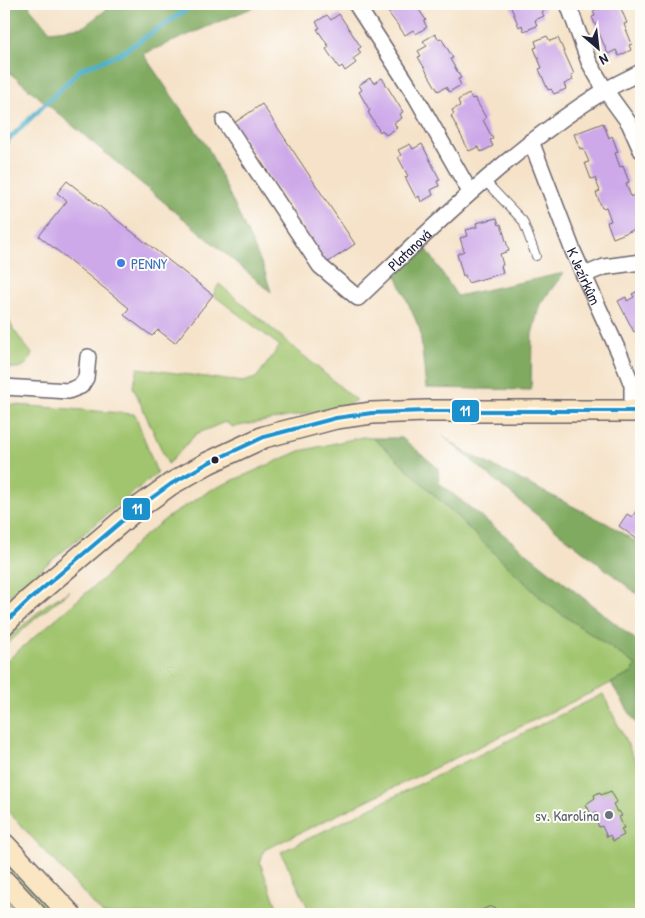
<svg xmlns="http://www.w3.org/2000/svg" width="645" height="918" font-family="'Patrick Hand',sans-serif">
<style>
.green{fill:#a1c56e;stroke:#627454}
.forest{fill:#80aa61;stroke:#51664e}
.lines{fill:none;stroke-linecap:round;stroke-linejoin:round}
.stream{stroke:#4cafcb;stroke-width:5}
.building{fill:#cda9e9}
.service-casing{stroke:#6c656c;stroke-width:10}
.minor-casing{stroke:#6c656c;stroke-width:18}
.secondary-casing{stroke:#6c656c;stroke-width:24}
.service{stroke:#fff;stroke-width:8}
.minor{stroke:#fff;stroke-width:15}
.secondary{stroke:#fbe6c4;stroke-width:21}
.bus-1-casing{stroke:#fdfcf7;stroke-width:8}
.bus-1{stroke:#1a91cc;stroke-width:4}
.shop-dot{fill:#3f7fe0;stroke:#fdfcf7;stroke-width:2}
.bus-dot{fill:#22223b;stroke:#fdfcf7;stroke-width:2}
.worship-dot{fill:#6b7280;stroke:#fdfcf7;stroke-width:2}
.labels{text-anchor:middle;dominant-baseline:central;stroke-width:4;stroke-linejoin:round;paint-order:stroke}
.street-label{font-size:15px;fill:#22223b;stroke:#fdfcf7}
.shop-label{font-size:15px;fill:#366cbe;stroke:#fdfcf7;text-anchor:start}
.worship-label{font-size:15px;fill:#5b616d;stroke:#fdfcf7;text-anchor:end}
.line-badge{stroke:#fdfcf7;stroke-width:2}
.badge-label{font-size:14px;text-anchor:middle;font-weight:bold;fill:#fff}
</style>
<rect width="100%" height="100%" fill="#fdfcf7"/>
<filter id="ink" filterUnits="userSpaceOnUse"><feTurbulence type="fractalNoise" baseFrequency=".02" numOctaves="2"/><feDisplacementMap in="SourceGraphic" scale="10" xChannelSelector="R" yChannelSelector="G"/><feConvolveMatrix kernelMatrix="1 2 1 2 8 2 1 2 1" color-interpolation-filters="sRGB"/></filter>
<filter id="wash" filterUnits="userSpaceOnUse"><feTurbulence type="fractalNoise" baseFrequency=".0096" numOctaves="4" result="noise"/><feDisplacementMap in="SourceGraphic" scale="20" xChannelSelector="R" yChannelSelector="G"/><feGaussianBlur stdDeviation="1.12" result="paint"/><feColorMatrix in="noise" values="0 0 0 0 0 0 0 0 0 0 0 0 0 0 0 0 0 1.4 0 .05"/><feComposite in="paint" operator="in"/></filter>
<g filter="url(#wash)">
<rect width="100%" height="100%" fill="#f5e2c8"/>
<path class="green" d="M219,284L356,400L347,406L233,427L225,422L196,434L168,464L133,387L138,368L243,382L256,378L280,346L213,295Z
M4,309L13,329L32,354C26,370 19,368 4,368Z
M4,404L135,414L157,473L4,600Z
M362,437L373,438L393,455L547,604L636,665L632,673L264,850L260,863L280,914H103L4,807V663L107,575L138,541L168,517L211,490L300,451Z
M70,591L36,618L4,647V642L46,605Z
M603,694L641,772V914H311L281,852Z
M4,858L56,914H48L4,867Z
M4,897L21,914H4Z"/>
<path class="forest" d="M4,4H29L30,8L50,31L83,27L114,4H261L143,54L208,148L264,269L271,292L4,68Z
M426,248L457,296L564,273L540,304L532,334L531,390L426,388L420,330L396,275Z
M443,436L463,451L608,524L641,545V597L523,504Z
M373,438H402L438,468L439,483L641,644V731L611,683L632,673L636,665L547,604L393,455Z"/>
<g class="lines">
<path class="stream" d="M4,144L81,69L120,54L189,8L214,4"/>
</g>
<g id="blocks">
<path class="building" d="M382,4H415L426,20L424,22L427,27L416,34L413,30L405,35Z
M513,4H543L545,10L542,12L544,16L535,20L537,26L524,31L522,25L519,27L510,5Z
M601,4H619L627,23L624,24L632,44L629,45L631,50L619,56L616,50L608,54L592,17L595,16L593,11L602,7Z
M339,14L361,47L358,49L361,53L353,59L356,63L345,71L342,66L339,68L326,49L329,47L317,29L320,28L316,22L327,15L331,20Z
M435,34L438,39L441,38L453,58L450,59L461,78L458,79L461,85L449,92L446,87L438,91L418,57L421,56L418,51L427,46L423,41Z
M547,36L550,41L558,38L574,74L571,75L573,80L564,84L566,89L554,94L551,89L548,90L539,69L542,68L534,48L537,47L535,41Z
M370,78L374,83L382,78L403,112L400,114L402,118L394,123L397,128L386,135L382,130L380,132L368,112L370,111L359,92L362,90L359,85Z
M469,94L472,99L475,98L486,118L483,120L493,139L490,140L493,146L481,152L478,147L469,151L451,116L454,114L452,110L460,106L458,100Z
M262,104L355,244L327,263L234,123Z
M603,123L609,138L612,136L618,152L615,153L620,167L623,166L629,182L626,183L631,197L634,195L640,211L637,212L641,227L613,238L607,222L611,221L606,207L602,208L596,193L600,191L595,178L591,179L585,163L589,162L583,148L580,149L574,134Z
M410,144L413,149L422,144L440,180L437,181L439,186L431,190L433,195L421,202L419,196L416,198L405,177L408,176L398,157L401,155L398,150Z
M67,181L213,295L175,343L158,330L152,336L124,315L129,308L39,236L67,201L57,193Z
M497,218L499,225L501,224L509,251L500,254L503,265L501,266L503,273L468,283L465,275L463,276L457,254L464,251L460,238L468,236L466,230L477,227L476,223Z
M640,290L641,293V328L634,332L618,301L626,297L627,301L634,297L632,294Z
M637,510L641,513V542L619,526L627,514L632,517Z
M611,791L617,802L613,804L617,812L619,811L622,816L619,817L624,828L621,829L624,835L613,841L610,835L607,837L602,826L599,827L597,822L599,821L595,812L591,815L586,804L595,798L594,795L600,792L601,795Z
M491,906L493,908L495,907L499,914H481V910Z"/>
</g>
</g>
<g filter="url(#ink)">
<use href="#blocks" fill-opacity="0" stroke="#6c656c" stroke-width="1"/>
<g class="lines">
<defs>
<path id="service" d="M484,180L523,221L536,256"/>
<g id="minor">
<path d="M356,4L416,97L470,192"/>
<path d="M568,4L589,62L605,90L629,123L641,150"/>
<path id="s1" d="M224,121L320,266L358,298C436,224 512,148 604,91C616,84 629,78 641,72"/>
<path id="s2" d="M531,141L573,251L621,357L632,385V411"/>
<path d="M584,275L604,267L641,262"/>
<path d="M4,387L68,391L81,386L86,378L88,357"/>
</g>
<path id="secondary" d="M4,624L28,601L135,510L171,484L208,463L264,437L336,418L372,413L427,411H641
M4,844L70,914
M4,881L35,914"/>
</defs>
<use href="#service" class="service-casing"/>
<use href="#minor" class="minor-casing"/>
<use href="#secondary" class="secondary-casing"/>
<use href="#service" class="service"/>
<use href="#minor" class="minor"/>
<use href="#secondary" class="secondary"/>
<defs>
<path id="bus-1" d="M4,624L28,601L135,510L171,484L208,463L264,437L336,418L372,413L427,411H641"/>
</defs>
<use href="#bus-1" class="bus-1-casing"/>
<use href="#bus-1" class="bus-1"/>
</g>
</g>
<circle class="shop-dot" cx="121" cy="263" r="5"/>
<circle class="bus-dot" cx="215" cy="460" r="4.5"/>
<circle class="worship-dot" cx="609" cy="815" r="5"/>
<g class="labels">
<g class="street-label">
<text stroke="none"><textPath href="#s1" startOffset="294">Platanová</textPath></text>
<text stroke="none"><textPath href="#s2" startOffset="145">K Jezírkům</textPath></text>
</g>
<g class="shop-label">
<text x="131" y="263">PENNY</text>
</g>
<g class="worship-label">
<text x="599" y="815">sv. Karolína</text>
</g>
</g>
<g class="line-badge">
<rect x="451" y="399" width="29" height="24" rx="5" fill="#1a91cc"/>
<rect x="122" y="497" width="29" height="24" rx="5" fill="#1a91cc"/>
</g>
<g class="badge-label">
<text x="465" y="416">11</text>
<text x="137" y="514">11</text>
</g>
<rect width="645" height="918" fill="none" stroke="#fdfcf7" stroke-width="20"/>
<g transform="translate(598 48) rotate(152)" stroke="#fdfcf7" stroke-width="4" paint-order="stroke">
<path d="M0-4L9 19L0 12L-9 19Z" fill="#22223b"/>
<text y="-8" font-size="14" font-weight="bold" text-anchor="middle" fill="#22223b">N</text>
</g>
</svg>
